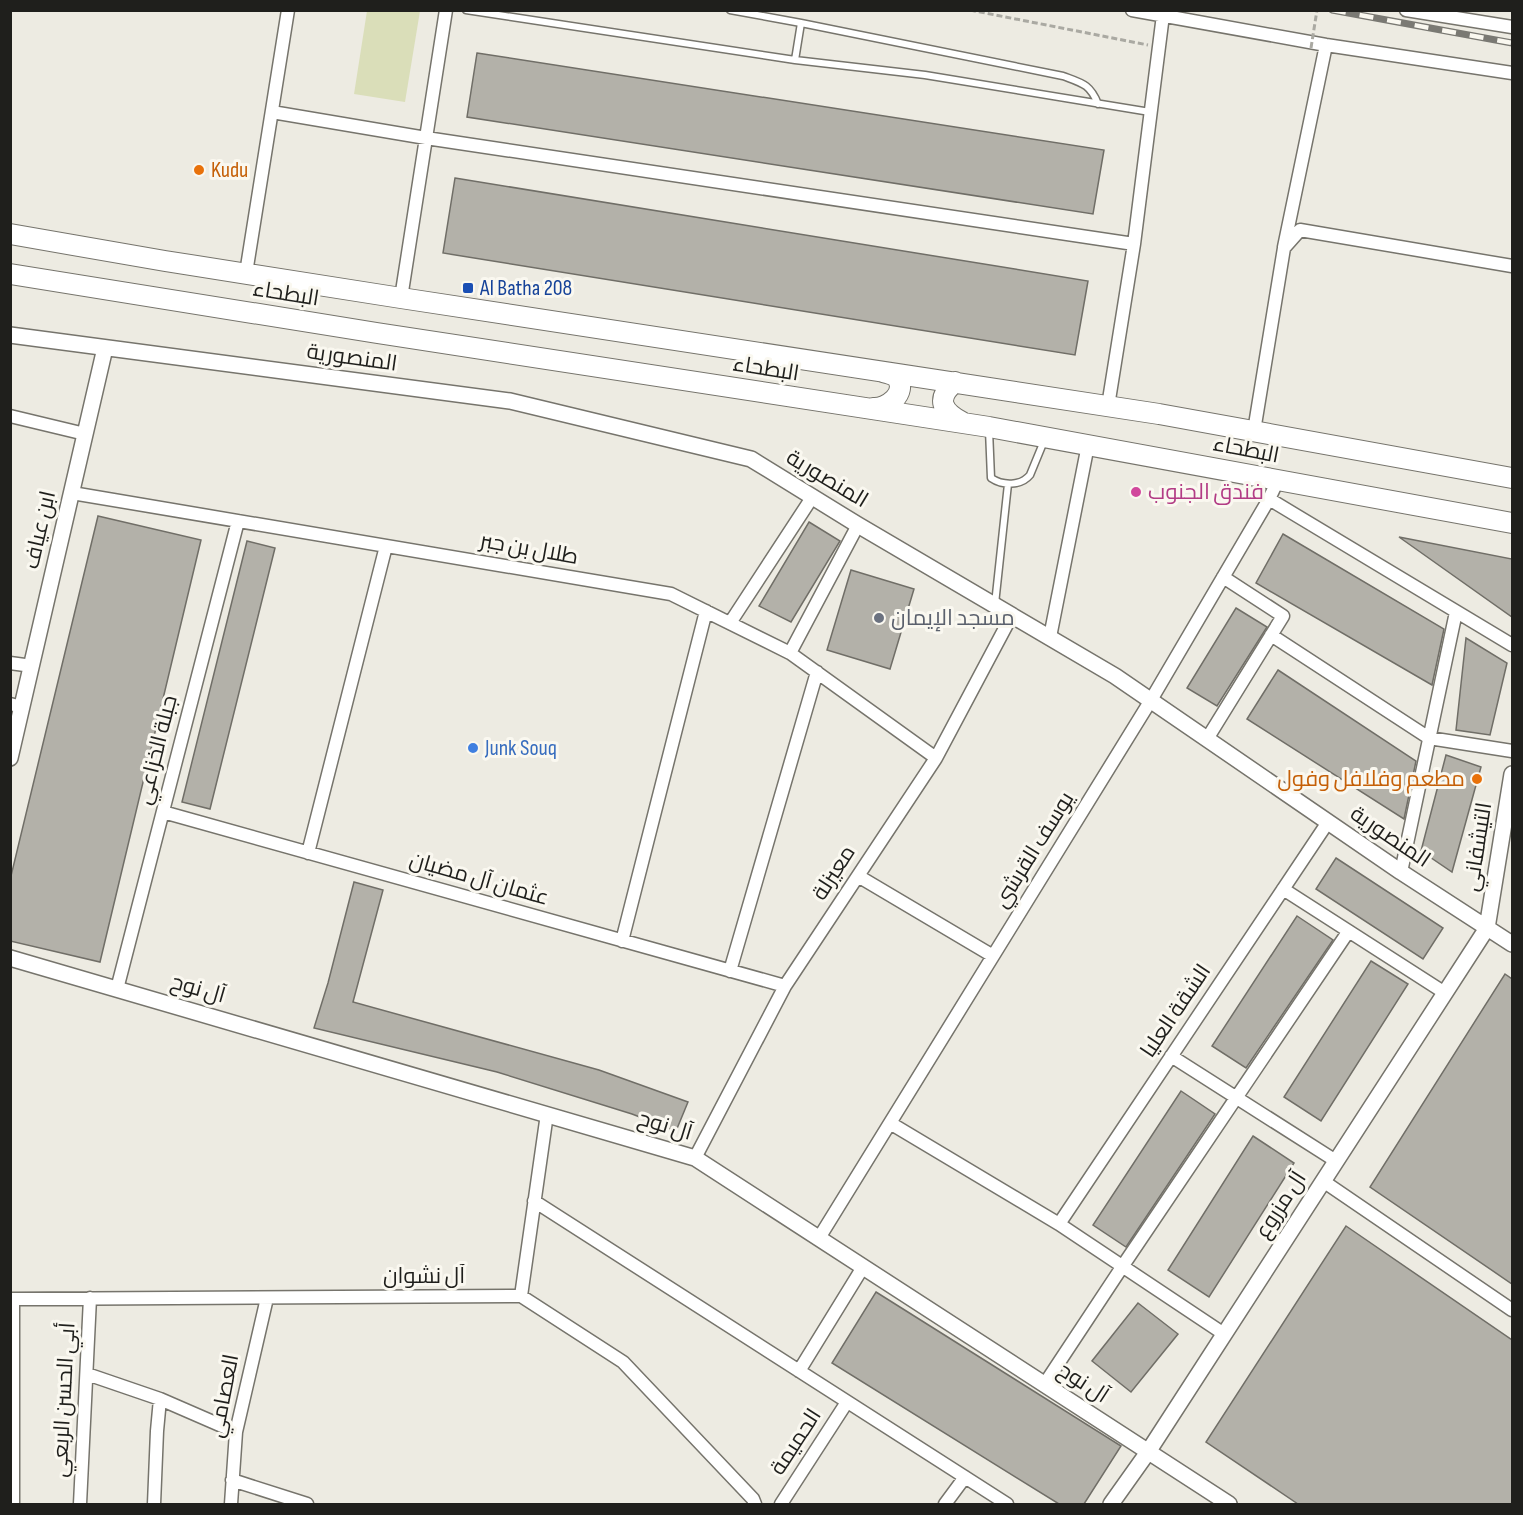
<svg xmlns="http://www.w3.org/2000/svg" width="1523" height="1515" font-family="'Sofia Sans Condensed',Cairo,sans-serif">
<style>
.green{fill:#dadeb9}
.building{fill:#b3b1a9;stroke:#706e67;stroke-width:1.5}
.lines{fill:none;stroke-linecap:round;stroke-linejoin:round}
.service-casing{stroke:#76746c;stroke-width:9}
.minor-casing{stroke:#76746c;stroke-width:15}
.tertiary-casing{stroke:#76746c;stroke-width:18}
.primary-casing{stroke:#76746c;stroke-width:22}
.path{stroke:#aaa9a2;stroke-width:3;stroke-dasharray:6 3;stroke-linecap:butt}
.service{stroke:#fff;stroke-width:6}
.minor{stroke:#fff;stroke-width:12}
.tertiary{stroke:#fff;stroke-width:15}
.primary{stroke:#fff;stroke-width:20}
.rail-casing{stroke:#7a7973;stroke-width:7}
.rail{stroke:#faf8f0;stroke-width:4.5;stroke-dasharray:14;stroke-linecap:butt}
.path-bridge{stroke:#aaa9a2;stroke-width:3;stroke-dasharray:6 3;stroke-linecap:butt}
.food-dot{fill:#e8710a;stroke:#faf8f0;stroke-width:2}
.transit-dot{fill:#1a4fb4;stroke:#faf8f0;stroke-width:2}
.hotel-dot{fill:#d1479c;stroke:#faf8f0;stroke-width:2}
.worship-dot{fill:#6b7280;stroke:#faf8f0;stroke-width:2}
.shop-dot{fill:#3f7fe0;stroke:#faf8f0;stroke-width:2}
.labels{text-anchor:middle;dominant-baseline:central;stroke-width:6;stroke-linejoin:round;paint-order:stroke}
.food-label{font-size:22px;fill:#c56008;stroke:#faf8f0;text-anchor:start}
.transit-label{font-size:22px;fill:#164399;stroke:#faf8f0;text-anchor:start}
.street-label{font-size:22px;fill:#1f1f1c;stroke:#faf8f0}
.hotel-label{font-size:22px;fill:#b23c85;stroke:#faf8f0;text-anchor:start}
.worship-label{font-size:22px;fill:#5b616d;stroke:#faf8f0;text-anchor:start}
.shop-label{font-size:22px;fill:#366cbe;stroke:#faf8f0;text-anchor:start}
</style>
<rect width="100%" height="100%" fill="#edebe2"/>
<path class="green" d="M367,11H420L405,102L354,94Z"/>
<path class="building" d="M477,53L1104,150L1093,214L467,117Z
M455,178L1088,281L1075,355L443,253Z
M98,516L201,540L100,962L10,941V880Z
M809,522L840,541L791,622L759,606Z
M1283,534L1444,629L1432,685L1256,583Z
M1399,537L1512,559V617Z
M247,541L275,548L210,809L182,802Z
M851,570L914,589L890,669L827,650Z
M1236,608L1267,627L1217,706L1187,688Z
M1466,638L1507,663L1490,735L1456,730Z
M1278,670L1416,761L1404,819L1247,719Z
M1446,755L1481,767L1452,872L1421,851Z
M1336,858L1443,928L1423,959L1316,889Z
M354,882L383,890L353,1002L599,1070L688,1102L676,1131L632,1114L497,1072L314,1028L328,983Z
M1297,916L1333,940L1246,1068L1212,1046Z
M1371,961L1408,984L1321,1121L1284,1097Z
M1505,974L1512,979V1284L1370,1187Z
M1181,1091L1215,1114L1126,1247L1093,1225Z
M1253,1136L1294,1163L1209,1297L1168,1270Z
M1346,1226L1512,1340V1504H1298L1206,1442Z
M876,1292L1121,1446L1084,1504H1059L832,1363Z
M1138,1303L1178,1334L1131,1392L1092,1361Z"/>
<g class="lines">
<defs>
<path id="service" d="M466,10L795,60L925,75L1150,112
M730,10L801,23L1063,76C1082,83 1090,84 1098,104
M795,60L801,23
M989,430L991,478C1003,486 1021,486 1030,475L1044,441
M995,604L1008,484"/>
<path id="minor" d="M1132,10L1326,45L1512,73
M1406,10L1512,27
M272,112L426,138L1134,244
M1284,247L1326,45
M246,273L288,10
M401,298L446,10
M1108,406L1134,244L1163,15
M10,416L85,434
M1254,431L1284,248L1300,230L1512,266
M72,493L671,594L790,653L936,758
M1269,499L1512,645
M730,623L813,496
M1271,635L1429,738L1512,751
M1050,637L1088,445
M790,653L858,525
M10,663L32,666
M10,704L22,707
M1207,739L1283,616L1223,577
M163,812L785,986
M308,853L386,546
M1401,872L1456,612
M858,876L993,956
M1283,889L1445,993
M622,941L706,611
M730,971L817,672
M117,989L238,521
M1171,1056L1336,1161
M890,1123L1059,1224L1224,1334
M695,1158L785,986L936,758L1012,615
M1323,1181L1512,1310
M534,1201L1007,1504
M1059,1224L1328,822
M819,1238L1151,700L1269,499L1278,480
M521,1296L547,1114
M10,1299L521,1296L623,1362L753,1499L755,1504
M799,1371L863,1267
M87,1374L160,1399L236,1432
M1044,1385L1122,1267L1348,932
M232,1480L307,1504
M13,1504V1299
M80,1504L90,1298
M154,1504L157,1431L160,1399
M231,1504L236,1432L267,1298
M781,1504L847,1402
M945,1504L965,1477"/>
<path id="tertiary" d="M10,335L510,401L751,459L858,525L1115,676L1401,872L1512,944
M10,758L105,348
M10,958L695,1158L1229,1504
M1111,1504L1148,1452L1487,928L1512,774"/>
<path id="primary" d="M10,234L165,261L401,298L1159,414L1512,478
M10,274L377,333L989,427L1512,523
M955,382C935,399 942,411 962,422
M873,408C887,409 908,393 897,378C895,375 887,373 883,372"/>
</defs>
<use href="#service" class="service-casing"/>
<use href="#minor" class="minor-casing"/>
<use href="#tertiary" class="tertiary-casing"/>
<use href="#primary" class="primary-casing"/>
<path class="path" d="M970,10L1148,45"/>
<use href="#service" class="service"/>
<use href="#minor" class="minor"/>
<use href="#tertiary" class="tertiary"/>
<use href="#primary" class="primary"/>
<defs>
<path id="rail" d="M1332,10L1512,43"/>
</defs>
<use href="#rail" class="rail-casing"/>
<use href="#rail" class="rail"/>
<path class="path-bridge" d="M1311,48L1317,10"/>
</g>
<g class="food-dot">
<circle cx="199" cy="170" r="6"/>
<circle cx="1477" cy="779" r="6"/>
</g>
<rect class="transit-dot" x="462" y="282" width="12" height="12" rx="3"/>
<circle class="hotel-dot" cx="1136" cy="492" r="6"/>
<circle class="worship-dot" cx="879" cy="618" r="6"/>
<circle class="shop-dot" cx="473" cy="748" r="6"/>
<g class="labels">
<g class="food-label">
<text x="211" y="170">Kudu</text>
<text x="1465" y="779" text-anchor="end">مطعم وفلافل وفول</text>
</g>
<g class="transit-label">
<text x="480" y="288">Al Batha 208</text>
</g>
<g class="street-label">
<text transform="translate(286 294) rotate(9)">البطحاء</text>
<text transform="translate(352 358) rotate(8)">المنصورية</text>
<text transform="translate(766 369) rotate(9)">البطحاء</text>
<text transform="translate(1246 450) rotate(11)">البطحاء</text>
<text transform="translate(827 479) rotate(31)">المنصورية</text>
<text transform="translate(40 530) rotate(-77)">ابن عياف</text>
<text transform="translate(529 549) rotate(10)">طلال بن جبر</text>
<text transform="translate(157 750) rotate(-76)">جبلة الخزاعي</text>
<text transform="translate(1390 837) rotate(34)">المنصورية</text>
<text transform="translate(1478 847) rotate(-81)">التيشفاني</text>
<text transform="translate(1034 850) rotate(-58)">يوسف القرشي</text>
<text transform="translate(834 873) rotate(-57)">معيزلة</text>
<text transform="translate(479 879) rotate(16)">عثمان آل مضيان</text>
<text transform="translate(198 989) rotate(16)">آل نوح</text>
<text transform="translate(1176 1011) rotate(-56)">الشقة العليا</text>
<text transform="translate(665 1126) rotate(17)">آل نوح</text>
<text transform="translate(1281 1205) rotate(-57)">آل مزروع</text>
<text x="424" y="1276">آل نشوان</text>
<text transform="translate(1083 1383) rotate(33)">آل نوح</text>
<text transform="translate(224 1396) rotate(-79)">العصامي</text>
<text transform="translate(64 1400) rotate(-87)">أبي الحسن الربعي</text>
<text transform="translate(796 1442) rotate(-57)">الحميمة</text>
</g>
<g class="hotel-label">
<text x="1148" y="492">فندق الجنوب</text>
</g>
<g class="worship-label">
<text x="891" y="618">مسجد الإيمان</text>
</g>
<g class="shop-label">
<text x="485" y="748">Junk Souq</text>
</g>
</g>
<rect width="1523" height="1515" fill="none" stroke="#1f1f1c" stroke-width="24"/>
</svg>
